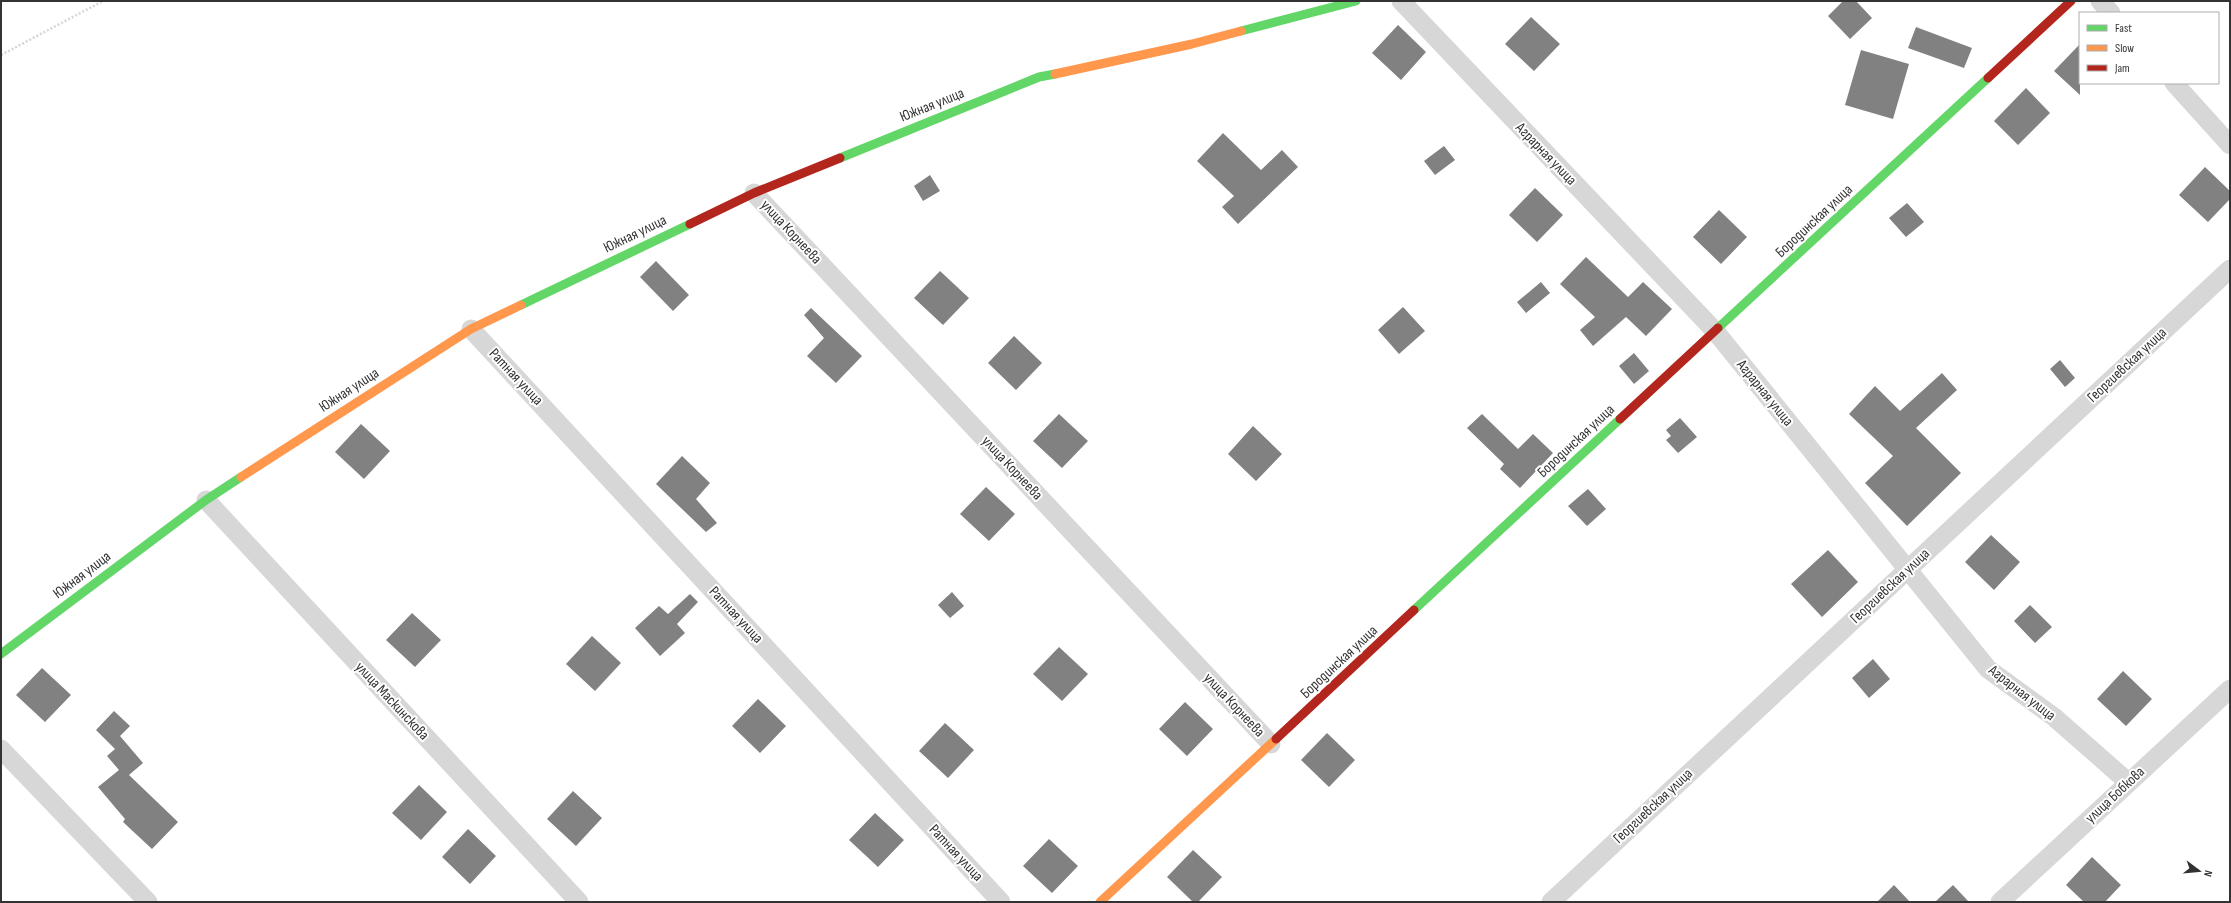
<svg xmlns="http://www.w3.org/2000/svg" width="2231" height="903" font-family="'Sofia Sans Condensed',sans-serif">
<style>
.building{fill:#818181}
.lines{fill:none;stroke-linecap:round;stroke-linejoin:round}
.path{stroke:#d6d6d6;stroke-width:2.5;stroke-dasharray:2 2;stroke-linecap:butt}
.street{stroke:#d7d7d7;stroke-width:19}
.fast{stroke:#63d668;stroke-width:9}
.slow{stroke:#ff974d;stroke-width:9}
.jam{stroke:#b3261e;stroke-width:9}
.labels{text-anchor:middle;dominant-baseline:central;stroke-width:4;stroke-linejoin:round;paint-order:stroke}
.street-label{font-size:15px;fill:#333;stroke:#fff}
</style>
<rect width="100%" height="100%" fill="#fff"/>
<path class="building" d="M1843,1H1856L1872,18L1850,39L1828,16Z
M1531,17L1560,44L1534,71L1505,44Z
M1398,25L1426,52L1401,80L1372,53Z
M1916,27L1972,48L1964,68L1908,48Z
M2080,44V95L2054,71Z
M1861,50L1909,64L1893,119L1845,105Z
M2026,88L2050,113L2018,145L1994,121Z
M1223,133L1261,170L1282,150L1298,167L1238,224L1222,207L1234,196L1197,161Z
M1444,146L1455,160L1435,175L1424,161Z
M2205,167L2230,191V199L2208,222L2179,195Z
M930,175L940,191L923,201L914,186Z
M1535,188L1563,215L1537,242L1509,215Z
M1907,203L1924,222L1906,237L1889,218Z
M1719,210L1747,237L1721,264L1693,237Z
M1586,257L1628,297L1643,282L1672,309L1646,336L1626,317L1593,346L1580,330L1595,317L1560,284Z
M656,261L689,295L673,311L640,277Z
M940,271L969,298L943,325L914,298Z
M1541,282L1550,293L1526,313L1517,302Z
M1403,307L1425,331L1399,354L1378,330Z
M811,308L862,356L836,383L807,356L824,338L804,315Z
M1014,336L1042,363L1016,390L988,363Z
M1634,353L1649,371L1634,384L1619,366Z
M2060,360L2075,378L2065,387L2050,369Z
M1942,373L1957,390L1916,428L1961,473L1907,526L1865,483L1893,456L1849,414L1875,386L1900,411Z
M1059,414L1088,441L1062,468L1033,441Z
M1482,414L1518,449L1533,434L1553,453L1520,488L1500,469L1504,464L1467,428Z
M1680,418L1697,437L1678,453L1666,440L1671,436L1666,430Z
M361,424L390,451L364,479L335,452Z
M1253,426L1282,454L1256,481L1228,454Z
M682,456L710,483L696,499L717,523L706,532L656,484Z
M986,487L1015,514L989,541L960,514Z
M1588,489L1606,509L1587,526L1568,506Z
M1991,535L2020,562L1994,590L1965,562Z
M1828,550L1858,582L1822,617L1791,584Z
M952,592L964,606L950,618L938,605Z
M690,594L698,602L677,624L685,633L660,656L635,628L659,606L668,614Z
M2030,605L2052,627L2035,643L2014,621Z
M412,613L441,640L415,667L386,640Z
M592,636L621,663L595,691L566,664Z
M1059,647L1088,674L1062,701L1033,674Z
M1873,659L1890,679L1869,698L1852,678Z
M42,668L71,695L45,722L16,695Z
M2123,671L2152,699L2126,726L2097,699Z
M758,699L786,726L760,753L732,726Z
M1185,702L1213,729L1187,756L1159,729Z
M114,711L130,726L120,736L143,763L129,775L178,822L152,849L123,822L125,819L98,787L119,770L107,756L115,749L96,730Z
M945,723L974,750L948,778L919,751Z
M1327,733L1355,760L1329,787L1301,760Z
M419,785L447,812L421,840L392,813Z
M573,791L602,818L576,846L547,819Z
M875,813L904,840L878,867L849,840Z
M468,829L496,856L470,884L442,857Z
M1049,839L1078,866L1052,893L1023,866Z
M1193,850L1222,877L1198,902H1193L1167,877Z
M2092,857L2121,885L2105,902H2084L2066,885Z
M1894,885L1910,902H1877Z
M1953,885L1969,902H1935Z"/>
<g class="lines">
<path class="path" d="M1,55L103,1"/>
<path class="street" d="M1401,1L1715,331L1988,669L2054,717L2128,782
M2100,1L2111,13
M2174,83L2230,145
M754,193L1271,744
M471,329L1001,902
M206,500L579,902
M1,749L148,902
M1551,902L2230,269
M2000,902L2230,689"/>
<path class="fast" d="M1241,31L1356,1
M840,158L1039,77L1055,74
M521,305L690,224
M1718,328L1988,78
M1414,610L1620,419
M1,654L206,500L241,477"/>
<path class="slow" d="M1055,74L1192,44L1241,31
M241,477L471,329L521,305
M1100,902L1276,739"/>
<path class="jam" d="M1988,78L2071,1
M690,224L754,193L840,158
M1620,419L1718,328
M1276,739L1414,610"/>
</g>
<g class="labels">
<g class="street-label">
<text transform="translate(932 105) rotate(-22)">Южная улица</text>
<text transform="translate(1546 154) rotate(46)">Аграрная улица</text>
<text transform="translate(1814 221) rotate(-43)">Бородинская улица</text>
<text transform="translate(791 232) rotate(47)">улица Корнеева</text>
<text transform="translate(635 234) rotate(-26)">Южная улица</text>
<text transform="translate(2127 365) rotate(-43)">Георгиевская улица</text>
<text transform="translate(516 377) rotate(47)">Ратная улица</text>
<text transform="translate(349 390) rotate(-33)">Южная улица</text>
<text transform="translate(1765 393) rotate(51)">Аграрная улица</text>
<text transform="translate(1576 441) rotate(-43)">Бородинская улица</text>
<text transform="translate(1012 468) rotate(47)">улица Корнеева</text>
<text transform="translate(82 575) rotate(-37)">Южная улица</text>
<text transform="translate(1890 586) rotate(-43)">Георгиевская улица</text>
<text transform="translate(736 615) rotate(47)">Ратная улица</text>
<text transform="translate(1339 662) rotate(-43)">Бородинская улица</text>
<text transform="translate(2022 693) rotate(38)">Аграрная улица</text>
<text transform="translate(392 701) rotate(47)">улица Маскинскова</text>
<text transform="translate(1234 705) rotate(47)">улица Корнеева</text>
<text transform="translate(2115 795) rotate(-43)">улица Бобкова</text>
<text transform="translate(1653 806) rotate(-43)">Георгиевская улица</text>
<text transform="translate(956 853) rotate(47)">Ратная улица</text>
</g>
</g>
<rect width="2231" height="903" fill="none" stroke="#333333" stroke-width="4"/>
<rect x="2079" y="12" width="140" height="72" fill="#ffffff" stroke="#adadad"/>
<rect x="2087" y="25" width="20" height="6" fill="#63d668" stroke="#adadad"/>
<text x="2115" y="32" font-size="12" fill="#333333">Fast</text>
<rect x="2087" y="45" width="20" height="6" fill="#ff974d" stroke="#adadad"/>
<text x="2115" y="52" font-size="12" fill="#333333">Slow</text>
<rect x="2087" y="65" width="20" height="6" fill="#b3261e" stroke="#adadad"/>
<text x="2115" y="72" font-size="12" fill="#333333">Jam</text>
<g transform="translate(2199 871) rotate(106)" stroke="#ffffff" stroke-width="3" paint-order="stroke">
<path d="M0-3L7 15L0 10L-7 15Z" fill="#333333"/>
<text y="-6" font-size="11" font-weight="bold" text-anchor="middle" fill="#333333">N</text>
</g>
</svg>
